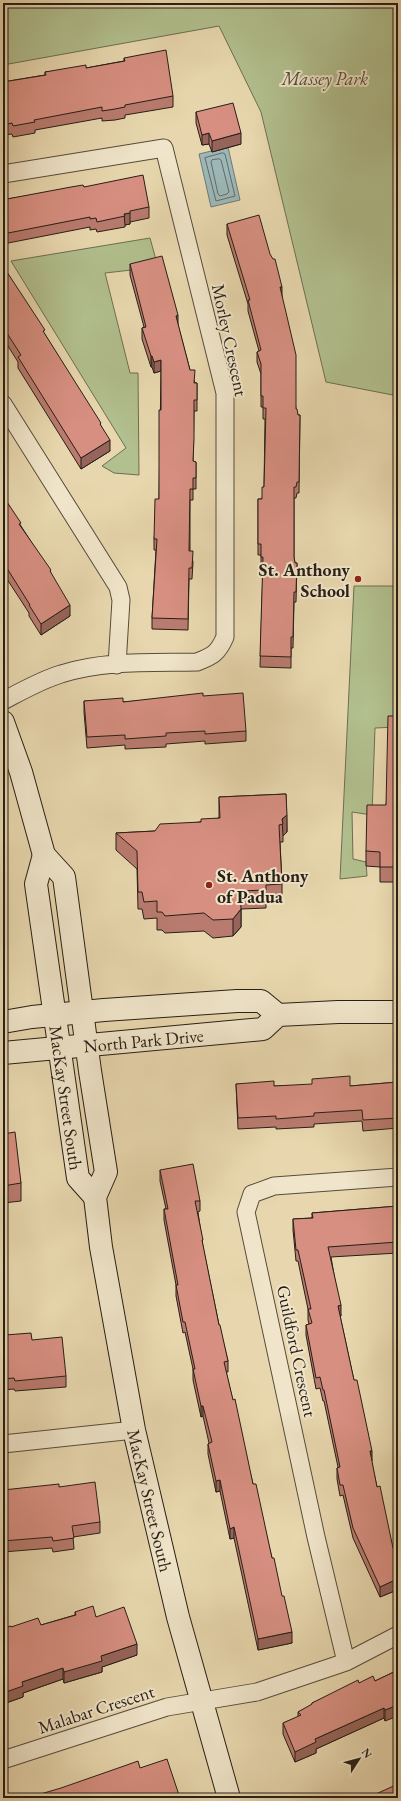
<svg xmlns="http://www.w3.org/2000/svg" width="401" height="1801" font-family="'EB Garamond',serif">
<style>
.green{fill:#b2bf8e;stroke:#6c6e52}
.water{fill:#9cb7b6;stroke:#6d7a76}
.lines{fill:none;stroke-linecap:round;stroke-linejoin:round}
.shore{stroke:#626a66;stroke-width:1}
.street-casing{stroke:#574c3c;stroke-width:19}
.secondary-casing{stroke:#271e16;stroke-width:24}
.street{stroke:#f0e5ca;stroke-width:17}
.secondary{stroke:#f0e5ca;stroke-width:22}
.wall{fill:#b97b6f;stroke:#271e16}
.shaded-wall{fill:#96645a;stroke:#271e16}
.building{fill:#d78f81;stroke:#271e16}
.poi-dot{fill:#8f2418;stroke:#f0e5ca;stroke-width:1.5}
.labels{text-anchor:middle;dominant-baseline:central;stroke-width:4;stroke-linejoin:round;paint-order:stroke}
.park-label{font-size:18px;font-style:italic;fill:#514e3a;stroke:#f0e5ca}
.street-label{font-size:18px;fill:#271e16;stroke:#f0e5ca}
.poi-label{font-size:18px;font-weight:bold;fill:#271e16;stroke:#f0e5ca;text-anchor:end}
</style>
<rect width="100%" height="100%" fill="#e8d7ae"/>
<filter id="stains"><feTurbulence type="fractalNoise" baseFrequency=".005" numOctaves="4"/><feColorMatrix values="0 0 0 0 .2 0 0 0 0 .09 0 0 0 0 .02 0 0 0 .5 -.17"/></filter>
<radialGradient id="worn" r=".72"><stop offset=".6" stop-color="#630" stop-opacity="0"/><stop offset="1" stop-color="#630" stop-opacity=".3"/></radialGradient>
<path class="green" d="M3,3H398V396L326,382L261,112L219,26L3,65Z
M150,238L158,267L105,273L130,373H138L139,475L114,473L102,466L126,448L11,261Z
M354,586H398V727L375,728L372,815L352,812L353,859L366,862L367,876L340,879Z"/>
<path class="water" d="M228,147L240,200L211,207L199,154Z"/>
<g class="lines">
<path class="shore" d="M223,153L225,154L235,196L216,201L205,158Z
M219,159L221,160L229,192L227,194L220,196L218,194L211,162L212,160Z"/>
<defs>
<path id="street" d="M3,174L164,148L225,393V637C218,653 213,656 197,662C153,663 104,660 61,674C41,680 22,691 3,701
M3,404L118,587L121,600L117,665
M3,1444L134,1430
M346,1662L316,1537L246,1212L252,1194L274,1186L398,1177
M3,1760L167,1707L257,1692L346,1662L398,1635"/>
<g id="secondary">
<path id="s1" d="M3,722L21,772L44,855L64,877L90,1071L106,1172L95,1197L101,1247L134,1430L178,1617L229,1798"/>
<path id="s2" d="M44,855L36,884L78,1178L95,1197"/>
<path d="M3,1022L32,1017L104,1010L237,1001H261L278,1015"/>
<path id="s3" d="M3,1053L263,1029L278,1015L338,1012H398"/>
</g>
</defs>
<use href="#street" class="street-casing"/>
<use href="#secondary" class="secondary-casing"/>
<use href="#street" class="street"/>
<use href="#secondary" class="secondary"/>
</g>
<path class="wall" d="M124,58L173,96V107L125,115V118L115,120L102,121V118L35,130V133L13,137L12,134L3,135V82L45,75V72L86,68L124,61Z
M196,112L241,144L212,152L209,144L202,145L196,123Z
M84,187L149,207V218L130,222V224L125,225V227L97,232L96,229L90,230V227L3,244V198L7,199Z
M227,224L282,297L296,409L298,415H300L299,493H297L296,498H294V557L295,563H297L296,602H294L293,648H291V668L260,667L263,568H261V555H258V499H262L264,487L265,419H263V407H261V374L257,362V352L259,351L248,311V304L227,235Z
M130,264L178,325L190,370L195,383H197V411H194L193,461L196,462V489H193V500H190V551L193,562L192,579H189L188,630L152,629V618L156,550H154V539L159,499L161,371L154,373L152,367H151L142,339V328L144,327L130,275Z
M3,266L101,426L110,451L81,469L18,368V362L3,338Z
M3,496L21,526L51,573L70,616L41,635L29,616V613L20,599L3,573Z
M203,696L246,731V741L205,744V741L166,744V747L125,749V745L87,748L84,712V701L123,702Z
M398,716V882H380V867L366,866V851L386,805Z
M286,794L287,832L283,836V842H280L282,884V901L266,903V908L241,909V927L233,936L213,938L204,931L165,933L162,930H157V918L144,919L142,909H138L137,869L116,850V833L155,831L219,818V797Z
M398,1082V1128L363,1131L362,1121L314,1124V1127L276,1129V1127L238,1129L236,1084L274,1086H350Z
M3,1134L21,1183V1201L3,1203Z
M160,1170L200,1201V1211L198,1212L203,1247L219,1325L228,1361V1372H226L253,1484L272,1558L292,1643L258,1650L234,1538L230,1539L220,1491L216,1492L208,1454V1444L209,1443L203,1416L201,1417L193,1380V1369L185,1332L183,1333L176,1296V1285L164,1220V1209H166L160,1181Z
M398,1206V1253L331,1257L341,1316H340L377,1487L393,1548L398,1546V1592L397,1590L380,1597L353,1538L343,1495L340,1496L337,1479V1468L338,1467L324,1401H323L320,1388L316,1389L306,1335V1325L309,1324L308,1320V1309L298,1261H296L293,1230V1219L312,1218V1213Z
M3,1330L5,1335L32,1340L66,1376V1387L15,1391L14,1389L3,1390Z
M59,1487L100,1522V1533L73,1537L74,1549L53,1552L52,1548L3,1552V1490Z
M75,1612L96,1617L137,1655L102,1667V1672L64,1683L63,1679L23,1693V1697L3,1704V1628L41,1625L75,1615Z
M398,1670L385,1721L384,1718L316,1749V1753L295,1762L283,1734V1723L298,1717V1712L312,1705V1703L359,1683L375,1681Z"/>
<path class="shaded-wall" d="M209,133V144L202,145V135Z
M241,133V144L212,152V141Z
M130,213V224L125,225L124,214Z
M280,287H282V297Z
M178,315V326L176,316Z
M151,356H152V367H151Z
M161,360V371L154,373V362Z
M110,440V451L81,469V458Z
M70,605V616L41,635V624Z
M287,815V832L283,836L282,819Z
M241,909V927L233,936V919Z
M341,1305V1316L338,1317V1306Z
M201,1406H203V1416L201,1417Z
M370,1451H372V1461Z
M220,1480V1491L216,1492V1481Z
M234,1527V1538L230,1539V1529Z
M397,1579V1590L380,1597V1587Z
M292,1632V1643L258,1650V1639Z
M137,1644V1655L102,1667V1672L64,1683V1672L101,1656Z
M63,1668V1679L23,1693V1697L3,1704V1693L22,1682Z
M398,1705V1716L385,1721V1710Z
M384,1708V1718L316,1749V1753L295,1762V1752L315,1739Z
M179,1795V1798H169Z"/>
<path class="building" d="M166,50L173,96L125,105V107L115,109L102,111V107L34,120L35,122L13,126L12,123L3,125V82L46,75L45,72L86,65V68L125,61L124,58Z
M233,103L241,133L212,141L209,133L202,135L196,112Z
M143,175L149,207L130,211V213L124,214L125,216L97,222L96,218L90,219V217L3,234V198H7V199L71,187L83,185L84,187Z
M259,215L270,254L273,259H275L282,287H280L296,355V409H297L298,415H300L299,482H297L296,487H294V557L295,563H297L296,592H294L293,637H291V657L260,656L263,557H261V544H258V499H262V487H264L266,408H263V396H261V364L257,352L261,350L248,300H250L227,224Z
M162,256L178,315L176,316L190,370H195L194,383H197V400H194V439L193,461L196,462V478H193V489H190L189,551H193L192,568H189L188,619L152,618L157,539H154L155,499H159V410H161V360L154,362L152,356H151L142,328L146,327L130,264Z
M3,266L45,330L43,331L101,423L100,424L110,440L81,458L18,357L21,355L3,327Z
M3,496L21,523L19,524L51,570L50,571L70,605L41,624L29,605H30L20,589L3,562Z
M203,693V696L243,693L246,731L205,734V731L166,733V736L125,739V735L87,737L84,701L123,698V702Z
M388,716H398V867H380V852L366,851L367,805H386Z
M286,794L287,815L282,819L283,824L279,825L282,884L266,885V890L240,891L241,909L233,919L213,920L204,913L165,916L162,912H157V901L144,902L142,892H138L137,851L116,833L155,831L160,824L201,822V819L220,818L219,797Z
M350,1076V1086L398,1082V1118L363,1120L362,1110L314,1113V1116L276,1119V1116L238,1118L236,1084L274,1081V1086L312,1084V1079Z
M15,1132L21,1183L3,1186V1134Z
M193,1164L200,1201H195L203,1240H202L219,1325H220L228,1361L224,1362L233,1400L235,1399L253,1484H256L272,1558H274L282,1596H284L292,1632L258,1639L234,1527L230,1529L220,1480L216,1481L208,1444L212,1442L203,1406H201L193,1369H195L185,1322H183L176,1285H178L164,1209H168L160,1170Z
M398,1206V1242L328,1247L341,1305L338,1306L354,1380H357L372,1451H370L377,1487L380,1486L393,1548L398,1546V1581L397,1579L380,1587L353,1528L343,1485H340L337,1468L340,1467L324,1390H323L320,1377L316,1378L306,1325L312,1323L308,1309H311L298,1250H296L293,1219L313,1218L312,1213Z
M3,1330H4L5,1335L31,1333L32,1340L62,1337L66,1376L15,1381L14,1378L3,1379Z
M95,1482L100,1522L72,1526L74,1538L53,1541L52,1537L3,1541V1490L59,1484V1487Z
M93,1606L96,1617L124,1607L137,1644L101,1656L102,1661L64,1672L63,1668L22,1682L23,1686L3,1693V1628L11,1626V1627L38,1618L41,1625L76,1615L75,1612Z
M398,1670V1705L385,1710L384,1708L315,1739L316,1742L295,1752L283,1723L301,1715L298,1712L312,1704V1703L358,1680L359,1683L373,1676L375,1681Z
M167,1759L179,1795L169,1798H27L61,1788L124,1766L138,1761L140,1768Z
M398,1784V1798H367Z"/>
<g class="poi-dot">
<circle cx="358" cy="579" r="4"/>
<circle cx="209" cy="885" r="4"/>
</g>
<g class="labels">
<g class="park-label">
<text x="325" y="78">Massey Park</text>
</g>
<g class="street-label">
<text transform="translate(230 340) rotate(78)">Morley Crescent</text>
<text stroke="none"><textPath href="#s3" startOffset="141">North Park Drive</textPath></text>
<text stroke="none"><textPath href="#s2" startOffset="246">MacKay Street South</textPath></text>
<text transform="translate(297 1351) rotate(78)">Guildford Crescent</text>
<text stroke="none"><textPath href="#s1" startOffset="803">MacKay Street South</textPath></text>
<text transform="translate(96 1709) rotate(-18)">Malabar Crescent</text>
</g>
<g class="poi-label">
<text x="350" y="569">St. Anthony<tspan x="350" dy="21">School</tspan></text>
<text x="217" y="875" text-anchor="start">St. Anthony<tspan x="217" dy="21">of Padua</tspan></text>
</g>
</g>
<rect width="401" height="1801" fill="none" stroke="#e8d7ae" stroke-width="16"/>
<rect x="4" y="4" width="393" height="1793" fill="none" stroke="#271e16" stroke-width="2"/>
<rect x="8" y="8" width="385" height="1785" fill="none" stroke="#271e16"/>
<g transform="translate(359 1759) rotate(54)" stroke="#f0e5ca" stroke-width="3" paint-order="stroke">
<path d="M0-3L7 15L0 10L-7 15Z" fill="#271e16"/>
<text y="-6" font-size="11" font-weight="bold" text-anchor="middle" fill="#271e16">N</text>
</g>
<rect width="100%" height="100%" filter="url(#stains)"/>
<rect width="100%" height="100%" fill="url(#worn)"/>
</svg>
